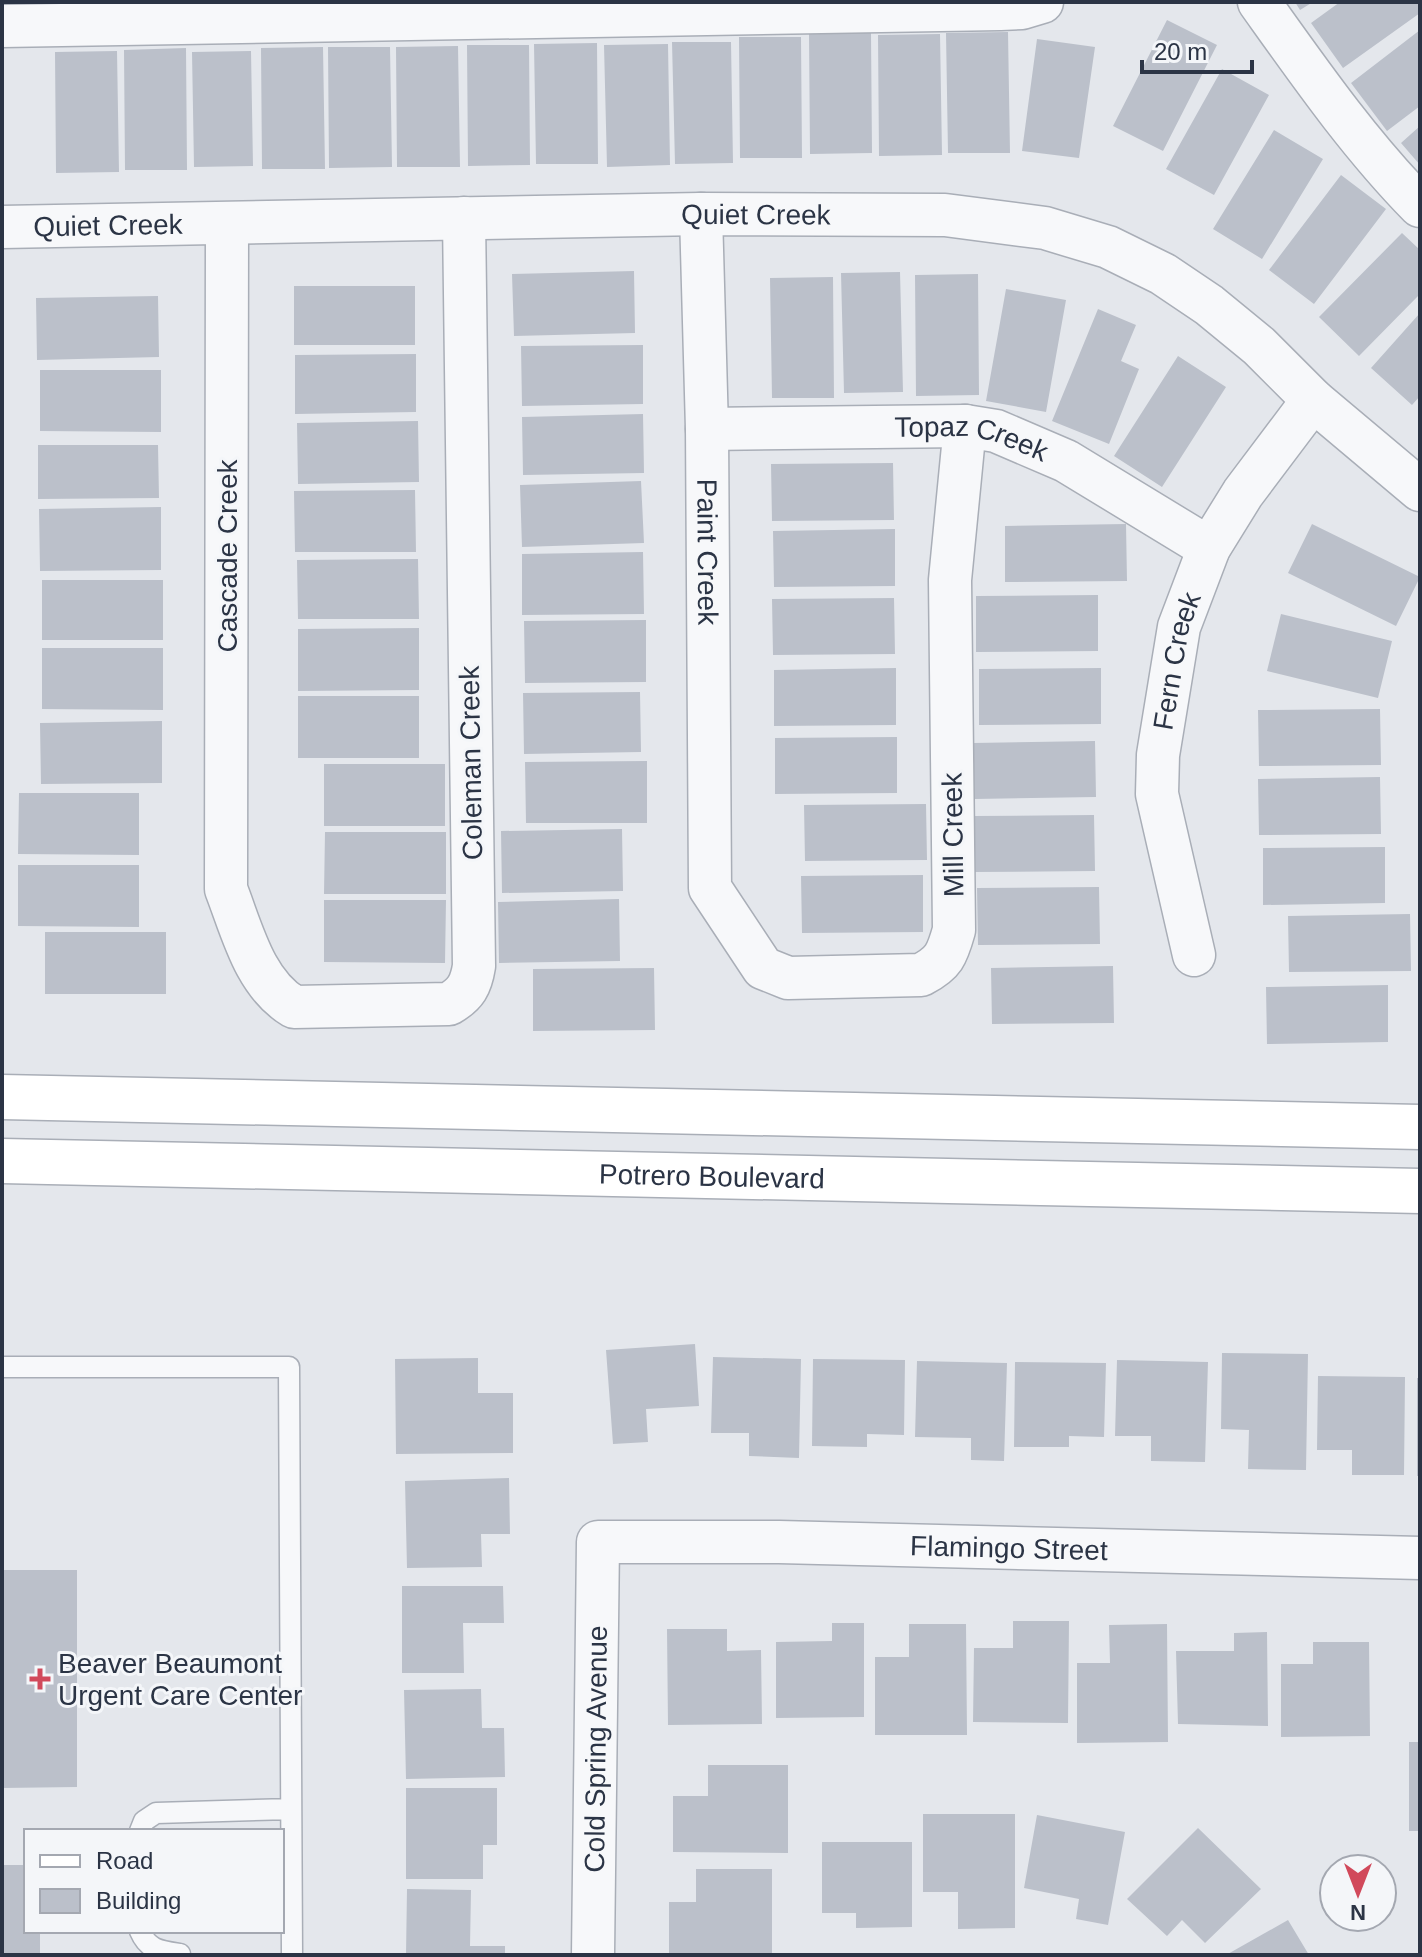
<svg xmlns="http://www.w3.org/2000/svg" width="1422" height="1957" font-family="Helvetica,sans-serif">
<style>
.building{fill:#bbc0ca}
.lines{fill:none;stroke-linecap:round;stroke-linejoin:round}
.lane-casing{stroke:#a9aeb7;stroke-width:23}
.street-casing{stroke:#a9aeb7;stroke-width:45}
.secondary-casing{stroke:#a9aeb7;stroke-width:47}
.lane{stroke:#f7f8fa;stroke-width:20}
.street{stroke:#f7f8fa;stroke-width:42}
.secondary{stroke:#fff;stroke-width:44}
.poi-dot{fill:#d1495b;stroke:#f4f6f9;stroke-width:3}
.labels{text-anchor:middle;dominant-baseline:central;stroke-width:6;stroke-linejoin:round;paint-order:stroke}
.street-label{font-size:28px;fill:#2b3445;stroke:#f4f6f9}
.poi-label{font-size:28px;fill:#2b3445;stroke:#f4f6f9;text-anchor:start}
</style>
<rect width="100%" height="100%" fill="#e4e7ec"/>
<path class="building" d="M1295,2H1313L1300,10Z
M1340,2H1420V13L1343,68L1311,23Z
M1167,20L1217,45L1163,151L1113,126Z
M1420,30V106L1387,131L1351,83Z
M1008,32L1010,153H948L946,33Z
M809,33H871L872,153L810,154Z
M940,34L942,155L879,156L878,35Z
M739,37H801L802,158H740Z
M1037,39L1095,47L1079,158L1022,151Z
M672,42H731L733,163L675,164Z
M597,43L598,164H536L534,44Z
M668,44L670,165L607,167L604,45Z
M467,45H529L530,165L468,166Z
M458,46L460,167H397L396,47Z
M323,47L325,169H262L261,48Z
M328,47H390L392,167L329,168Z
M186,48L187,170H125L124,50Z
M117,51L119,172L56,173L55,52Z
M251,51L253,166L194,167L192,52Z
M1222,69L1269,95L1214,195L1166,169Z
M1420,126V165L1401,143Z
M1274,130L1323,159L1262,259L1213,229Z
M1341,175L1386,209L1314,304L1269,270Z
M1402,233L1420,250V294L1359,356L1319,317Z
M634,271L635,333L514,336L512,274Z
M900,272L903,392L844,393L841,273Z
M978,274L979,395L916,396L915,275Z
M833,277L834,398H772L770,278Z
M294,286H415V345H294Z
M1006,289L1066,300L1046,412L986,401Z
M158,296L159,357L37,360L36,298Z
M1098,309L1136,325L1121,361L1139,369L1109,444L1052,421Z
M1420,313V396L1412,405L1371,368Z
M643,345V404L522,406L521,346Z
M416,354V412L295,414V355Z
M1178,356L1226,387L1162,487L1114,456Z
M40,370H161V432L40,431Z
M643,414L644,473L523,475L522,417Z
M418,421L419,482L298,484L297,423Z
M38,445H158L159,498L38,499Z
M893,463L894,520L772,521L771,464Z
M641,481L644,543L522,547L520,485Z
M415,490L416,552H295L294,491Z
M161,507V570L40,571L39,509Z
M1126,524L1127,581L1005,582V526Z
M1312,524L1420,577L1396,626L1288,573Z
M895,529V586L774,587L773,531Z
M643,552L644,614L522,615V554Z
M418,559L419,619H298L297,560Z
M42,580H163V640H42Z
M1098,595V651L976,652V596Z
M894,598L895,654L773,655L772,599Z
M1281,614L1392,641L1378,698L1267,671Z
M646,620V682L525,683L524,621Z
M419,628V690L298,691V629Z
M42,648H163V710L42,709Z
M896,668V725L774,726V670Z
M1101,668V724L979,725V669Z
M640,692L641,752L524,754L523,693Z
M298,696H419V758H298Z
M1380,709L1381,765L1259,766L1258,710Z
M162,721V783L41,784L40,723Z
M897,737V793L775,794V738Z
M1095,741L1096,797L974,799L973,743Z
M647,761V823H526L525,762Z
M324,764H445V826H324Z
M1380,777L1381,834L1259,835L1258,779Z
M19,793H139V855L18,854Z
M926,804L927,860L805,861L804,805Z
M1094,815L1095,871L973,872V816Z
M622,829L623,891L502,893L501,831Z
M325,832H446V894H324Z
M1385,847V903L1263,905V848Z
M18,865H139V927L18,926Z
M923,875V932L802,933L801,876Z
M1099,887L1100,944L978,945L977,888Z
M619,899L620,961L499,963L498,902Z
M324,900H446L445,963L324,962Z
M1410,914L1411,971L1289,972L1288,916Z
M45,932H166V994H45Z
M1113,966L1114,1023L992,1024L991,968Z
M654,968L655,1030L533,1031V969Z
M1388,985V1042L1267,1044L1266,987Z
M695,1344L699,1406L646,1409L648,1442L613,1444L606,1350Z
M1222,1353L1308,1354L1306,1470L1248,1469L1249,1430L1221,1429Z
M713,1357L801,1359L799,1458L749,1456V1433H711Z
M478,1358V1393H513V1453L396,1454L395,1359Z
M813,1359L905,1360L904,1435L867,1434V1447L812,1446Z
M1117,1360L1208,1362L1205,1462L1151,1461V1436H1115Z
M917,1361L1007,1363L1004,1461L971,1460V1438L915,1437Z
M1015,1362L1106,1363L1104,1437L1069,1436V1447H1014Z
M1318,1376L1405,1377L1404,1475H1352V1450H1317Z
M1417,1378H1420V1476H1417Z
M509,1478L510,1534H481L482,1567L407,1568L405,1481Z
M2,1570H77V1787L2,1788Z
M402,1586H503L504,1623H463L464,1673H402Z
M1013,1621H1069L1068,1723L973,1722L974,1648H1013Z
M832,1623H864V1717L776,1718V1642L832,1641Z
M909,1624H966L967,1735H875V1657H909Z
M1167,1624L1168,1742L1077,1743V1663H1110L1109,1625Z
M667,1629H727V1651L761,1650L762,1724L668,1725Z
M1267,1632L1268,1726L1178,1724L1176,1651H1234V1633Z
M1313,1642H1369L1370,1736L1281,1737V1664H1313Z
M481,1689L482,1728H504L505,1777L406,1779L404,1690Z
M1409,1742H1420V1831H1409Z
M708,1765H788V1853L673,1852V1796H708Z
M406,1788H497V1845H483V1879H406Z
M923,1814H1015V1928L958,1929V1892H923Z
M1037,1815L1125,1832L1108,1925L1076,1919L1079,1899L1024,1888Z
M1198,1828L1261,1889L1205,1943L1182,1920L1167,1936L1127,1899Z
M822,1842H912V1927L856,1928V1913H822Z
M2,1865H26V1931H40V1955H2Z
M696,1869H772V1955H669V1902H696Z
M407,1889L471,1890L470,1946H505V1955H406Z
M1288,1920L1309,1955H1226Z"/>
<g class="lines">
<defs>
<path id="lane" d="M2,1367H289L292,1955
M140,1831L144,1821L156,1813L291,1809
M140,1931C148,1950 160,1951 180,1954"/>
<g id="street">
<path d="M1259,2C1309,72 1359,144 1420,206"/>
<path d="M2,26L1000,9L1022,8L1042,2"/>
<path id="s1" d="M701,214L707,429L710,888L763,968L788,978L921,975C944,963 947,955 954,930L950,580L965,426"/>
<path d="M227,224L226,889C242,930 254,983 294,1007L449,1004C466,994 471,985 474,966L464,218"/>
<path id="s2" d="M2,227L701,214L945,215L1045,228L1108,247L1163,274L1209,305L1259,346L1313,400L1420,490"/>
<path id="s3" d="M707,429L965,426L996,431L1066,461L1209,548"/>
<path id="s4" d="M1194,955L1157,794L1158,755L1179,627L1209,548L1243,493L1313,400"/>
<path id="s5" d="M593,1955L598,1542H779L1420,1558"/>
</g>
<g id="secondary">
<path d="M2,1097L1420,1127"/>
<path id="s6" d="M2,1161L1420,1191"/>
</g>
</defs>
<use href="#lane" class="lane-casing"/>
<use href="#street" class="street-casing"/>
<use href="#secondary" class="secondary-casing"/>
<use href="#lane" class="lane"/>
<use href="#street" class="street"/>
<use href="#secondary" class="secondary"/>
</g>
<path class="poi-dot" d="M36 1667h8v8h8v8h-8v8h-8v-8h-8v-8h8z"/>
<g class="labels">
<g class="street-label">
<text stroke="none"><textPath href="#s2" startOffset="754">Quiet Creek</textPath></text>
<text stroke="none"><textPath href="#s2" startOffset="106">Quiet Creek</textPath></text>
<text stroke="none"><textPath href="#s3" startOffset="266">Topaz Creek</textPath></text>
<text stroke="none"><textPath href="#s1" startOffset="338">Paint Creek</textPath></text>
<text transform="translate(227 556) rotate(-90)">Cascade Creek</text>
<text stroke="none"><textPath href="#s4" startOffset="300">Fern Creek</textPath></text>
<text transform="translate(471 763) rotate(-91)">Coleman Creek</text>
<text transform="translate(953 835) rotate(-91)">Mill Creek</text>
<text stroke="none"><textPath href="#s6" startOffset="710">Potrero Boulevard</textPath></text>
<text stroke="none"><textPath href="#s5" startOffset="824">Flamingo Street</textPath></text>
<text stroke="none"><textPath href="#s5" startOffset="206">Cold Spring Avenue</textPath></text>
</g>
<g class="poi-label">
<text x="58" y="1663">Beaver Beaumont<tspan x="58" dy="32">Urgent Care Center</tspan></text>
</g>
</g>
<rect width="1422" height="1957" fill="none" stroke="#2b3445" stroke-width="8"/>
<rect x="24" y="1829" width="260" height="104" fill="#f4f6f9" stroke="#a4a8b1" stroke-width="2"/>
<rect x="40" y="1855" width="40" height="12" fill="#ffffff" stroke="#a4a8b1" stroke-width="2"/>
<text x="96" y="1869" font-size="24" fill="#2b3445">Road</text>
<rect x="40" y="1889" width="40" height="24" fill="#bbc0ca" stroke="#a4a8b1" stroke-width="2"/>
<text x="96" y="1909" font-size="24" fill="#2b3445">Building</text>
<g transform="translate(1358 1893) rotate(180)"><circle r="38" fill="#f4f6f9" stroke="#a4a8b1" stroke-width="2"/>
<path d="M0-6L14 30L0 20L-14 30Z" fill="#d1495b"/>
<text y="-12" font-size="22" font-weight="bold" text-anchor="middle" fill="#2b3445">N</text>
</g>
<path d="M1142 60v12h110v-12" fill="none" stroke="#2b3445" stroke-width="4"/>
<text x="1154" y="60" font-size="24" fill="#2b3445" stroke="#f4f6f9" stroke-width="6" paint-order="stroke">20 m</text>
</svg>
